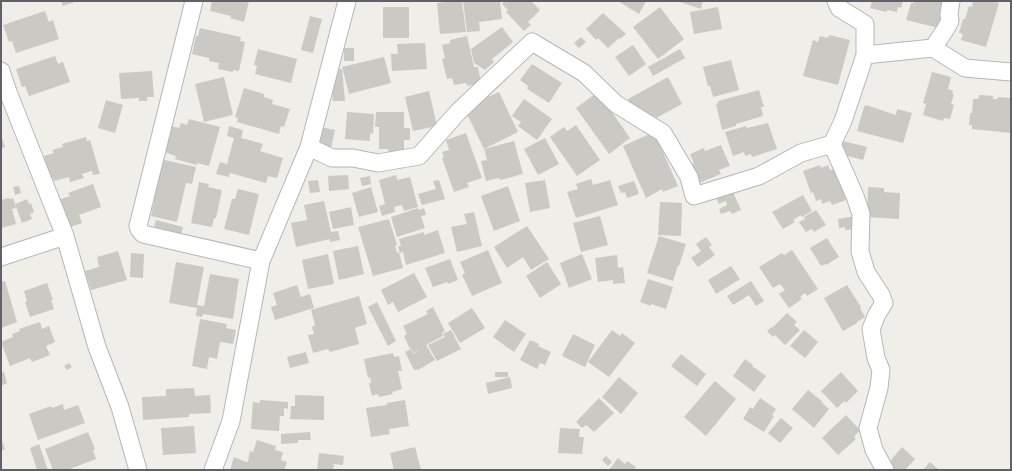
<svg xmlns="http://www.w3.org/2000/svg" width="1012" height="471" font-family="'Nunito Sans',sans-serif">
<style>
.building{fill:#cbc9c4}
.lines{fill:none;stroke-linecap:round;stroke-linejoin:round}
.street-casing{stroke:#b4b7bb;stroke-width:19}
.street{stroke:#fff;stroke-width:17}
</style>
<rect width="100%" height="100%" fill="#efeee8"/>
<path class="building" d="M61,1H78L63,6Z
M212,1H249L244,22L230,18L231,16L210,11Z
M455,1H462L466,32L440,34L437,3Z
M463,1H500L502,19L479,22L480,31L467,32Z
M505,1H531L540,10L528,22L531,25L524,31L506,12L508,10L502,4Z
M618,1H646L639,14Z
M677,1H703L701,9Z
M872,1H903L901,8L898,7L897,12L887,10V12L870,8Z
M914,1H943L940,14H942L939,28L906,20L911,3H914Z
M973,1H997L996,2L999,3L986,47L961,40L963,34L959,33L963,19H965L969,6L972,7Z
M383,7H409V38H383Z
M660,7L684,39L658,59L633,27Z
M718,7L722,29L694,34L690,12Z
M45,11L49,22L53,20L59,39L16,53L12,41L9,42L3,25Z
M603,13L626,34L620,39L619,38L608,48L598,38L596,40L586,29Z
M310,16L322,19L313,53L301,50Z
M502,27L513,42L492,59L494,62L485,70L474,63L471,49Z
M200,28L241,37L240,41L245,42L239,71L233,70V72L218,69L219,63L209,61V58L192,54L196,36H198Z
M829,35L850,40L838,85L803,76L813,40L818,42L820,36L828,38Z
M467,36L474,67H478L481,83L467,86L466,83L454,85L452,78L447,79L442,59L445,58L442,45L450,43V40Z
M581,37L586,42L579,48L574,43Z
M425,43L427,69L392,71L391,54H398L397,44Z
M633,45L646,64L629,76L615,57Z
M344,48H354V61H344Z
M258,49L297,59L291,83L255,74L257,66L254,65Z
M680,49L685,58L653,76L648,67Z
M55,56L58,64L63,62L70,82L29,96L25,86L22,87L16,69Z
M384,57L391,83L349,94L342,67Z
M731,60L739,90L713,97L710,86H708L703,67Z
M532,64L562,83L549,103L527,89L528,86L520,80Z
M342,69L345,101H333L330,70Z
M152,71L154,97H147V101H139V98L121,99L119,73Z
M932,72L951,77L948,89L953,91L952,94H954L951,104L954,105L950,119L944,118L943,121L923,115L926,104L923,103Z
M224,77L233,115L204,122L195,84Z
M668,77L682,104L656,118L655,116L645,121L635,113L628,99Z
M244,88L264,94V97L273,100L272,104L290,109L284,127L281,126L279,134L237,122L238,118L235,117Z
M759,90L764,107H761L763,116L736,124V126L722,130L716,104L718,103V101Z
M429,91L437,126L413,131L405,97Z
M499,92L518,132L484,149L464,108Z
M598,92L630,138L609,154L576,108Z
M979,95L993,96V99H997L998,97L1011,98V133L972,129V125H969L970,113H972L973,99H978Z
M524,99L552,119L537,140L518,126L521,122L512,116Z
M106,100L123,105L115,133L98,128Z
M866,105L896,115L897,109L912,113L903,143L857,131L864,107Z
M347,112L374,114L373,134L370,133V141L345,139Z
M376,112H404V128H410V140H404V155H388V149H379V127H375Z
M189,119L220,127L209,166L197,163V165L175,159L176,156L161,151L168,125L179,128L181,123L187,125Z
M768,123L777,149L752,157L751,154L745,156L744,152L733,156L725,132L746,126L747,128Z
M576,125L600,160L577,176L550,137L564,127L567,131Z
M229,126L243,130L241,138L263,144L260,151L283,158L277,178L268,176L266,183L230,173L229,177L216,174L220,162L227,164L234,138L227,136Z
M321,127L335,130L330,153L315,149Z
M654,132L678,186L663,192L662,189L646,198L623,146Z
M466,133L482,178L467,183L469,187L454,192L442,158L444,157L442,152L449,150L446,140Z
M1,135L5,147L1,148Z
M86,137L87,141L90,140L100,174L93,175L92,171L82,174L84,178L70,182L69,177L54,181L53,178L51,179L44,156L54,153L52,150L63,147L62,144Z
M545,138L559,164L538,175L524,149Z
M514,141L523,174L500,180L499,178L486,181L481,161L487,160L484,149Z
M843,141L867,147L863,160L840,154Z
M721,145L730,166L719,170L721,174L699,183L689,165L694,163L690,154L704,148L705,151Z
M155,158L196,167L192,184L186,183L177,222L151,216L154,202H151Z
M820,165L821,168L828,165L830,170L836,168L846,200L832,205L830,201L822,204L821,199L816,201L813,192L811,193L803,171Z
M348,175L349,189L329,191L328,176Z
M396,175L397,180L410,177L418,207L404,211L402,205L394,207L395,212L382,216L379,206L385,204L379,180Z
M370,176L371,184L362,186L360,178Z
M591,179L593,185L610,180L618,205L576,218L567,192L578,189L576,184Z
M318,180L320,192L310,193L308,181Z
M439,180L445,199L422,205L418,194L436,189L433,181Z
M545,180L550,208L530,212L525,183Z
M634,181L639,194L627,198L625,192L621,193L618,186Z
M199,182L209,184L208,187L222,190L216,218H214L212,227L191,223Z
M93,184L101,207L79,215L82,223L65,229L55,201L70,196L68,193Z
M19,186L21,193L15,195L13,187Z
M508,186L520,221L494,231L481,196Z
M371,187L378,212L359,217L352,193Z
M868,187L884,188V192L900,193L899,219L867,217Z
M731,188L741,210L732,214L730,211L721,214L719,209L727,205L726,201L719,204L715,195Z
M238,189L259,194L249,235L224,229L232,199H235Z
M803,195L812,211L802,217L801,215L793,220L795,222L783,229L772,212Z
M9,198L10,199L13,198L16,208L12,209L16,224L1,228V200Z
M27,199L29,204L31,203L34,212L30,214L32,219L22,223L15,204Z
M324,201L331,232L338,231L340,240L330,242V239L296,247L291,223L307,220L304,205Z
M660,202L682,203L681,236L658,235Z
M351,207L354,225L333,229L329,212Z
M418,208L419,210L424,208L426,215L421,216L425,228L397,237L391,217Z
M816,210L826,225L814,232L812,229L806,232L799,222L805,219L804,217Z
M474,212L482,246L457,252L451,227L467,224L464,214Z
M600,216L608,245L581,252L573,223Z
M855,216L856,229L845,230V227L839,228L838,219Z
M389,219L397,245L395,246L397,253L399,252L403,268L373,276L358,227Z
M156,220L183,227L179,241L152,234Z
M527,226L549,259L531,270L523,257L507,268L494,247Z
M438,230L445,253L406,265L403,252L400,253L398,247L401,246L399,239L424,232V235Z
M659,236L686,244L679,266L678,265L673,281L647,273Z
M706,237L712,245L709,247L715,255L698,267L691,258L701,251L696,244Z
M827,238L839,257L826,265L825,264L821,266L810,248Z
M358,246L364,274L339,280L333,251Z
M488,250L502,283L472,296L462,275L465,273L460,262Z
M792,250L818,289L807,296L805,293L800,297L802,299L789,308L779,294L785,290L780,284L773,288L759,267L782,253L784,255Z
M118,251L127,280L91,290L85,271L99,267L97,257Z
M131,253L144,254L143,278L130,277Z
M328,254L334,284L308,289L302,260Z
M582,254L592,279L569,288L560,263Z
M617,255L618,268L623,267L625,283L613,284V280L598,282L595,258Z
M450,259L458,280L448,284L447,282L433,287L425,268Z
M176,262L204,267L197,305L204,306L210,274L239,279L233,319L203,314L202,317L196,316L197,308L169,303Z
M547,262L561,284L540,298L526,276Z
M731,266L740,279L716,294L708,280Z
M414,273L427,297L398,312L393,302L388,305L381,290Z
M648,279L673,287L666,309L651,304V306L640,302Z
M5,281L17,322L1,328V282Z
M751,281L764,301L756,306L749,295L733,305L727,296Z
M47,283L53,300H51L54,309L30,317L25,302L27,301L24,291Z
M297,285L301,297L310,294L314,308L275,320L271,307L277,305L273,293Z
M847,285L861,307L860,308L865,317L857,322V323L843,331L824,298Z
M359,296L367,324L355,328L359,344L330,352L328,349L313,353L308,335L314,334L312,327L315,325L311,310Z
M377,302L396,341L388,346L368,307Z
M433,307L445,331L442,333L443,336L426,345L435,360L418,370L417,369L414,370L405,352L411,349L413,354L420,350L413,353L411,348L410,349L404,336L407,334L403,326L428,314L426,311Z
M472,308L485,328L460,343L448,323Z
M787,313L797,322L794,325L800,330L785,345L775,335L773,337L767,331L771,327L772,328Z
M200,319L227,324L226,328L236,330L233,344L220,342L217,359L209,357L207,369L192,366Z
M505,320L526,334L514,352L493,337Z
M40,322L42,329L49,326L55,342L46,346L50,355L32,362L30,358L10,366L1,342L13,337L12,334L20,331L19,329Z
M451,330L461,349L437,361L428,345L445,337L443,334Z
M612,330L620,336L622,333L635,343L609,377L588,362Z
M804,330L818,342L805,358L790,346Z
M573,334L595,345L585,367L562,356Z
M530,340L539,344L538,346L551,352L545,365L540,363L537,369L520,360Z
M306,352L309,363L290,368L287,357Z
M393,353L394,357L399,356L402,371H398L402,389L392,392L393,394L379,397L378,394L372,396L369,383H371L370,377L368,378L364,359Z
M681,354L706,374L697,386L671,366Z
M745,359L753,365L752,366L766,376L754,392L733,376Z
M69,363L72,367L67,370L64,366Z
M4,372L7,383L1,386V373Z
M495,372H508V377H495Z
M841,372L858,391L846,403L844,401L837,408L821,391Z
M510,377L512,388L488,394L486,383Z
M619,377L638,393L621,414L602,397Z
M715,381L736,399L706,436L684,417Z
M194,388L195,396L210,395L211,413L189,414V417L143,420L142,397L166,396V389Z
M808,390L823,402L822,403L829,409L814,428L792,409Z
M295,395L324,396V420L290,419L291,406H295Z
M599,398L614,413L594,432L586,425L582,428L576,422Z
M760,398L776,409L772,415L774,416L764,432L743,419L750,407L753,409Z
M260,400L288,402V409L284,408V416H280L279,431L251,429L253,402L260,403Z
M405,400L409,426L389,429L390,434L371,437L366,408L387,405V403Z
M63,404L64,410L78,405L85,423L38,440L29,414L51,406L52,408Z
M846,415L860,430L854,437L856,439L838,455L822,438Z
M781,418L793,428L780,443L768,433Z
M194,426L196,453L163,455L161,428Z
M560,428L580,429L579,437H584L582,454L558,453Z
M88,432L95,449L93,450L96,459L67,470H53L45,449Z
M310,432L311,440H298V443L281,444V434Z
M1,438L5,449L1,451Z
M257,440L276,446L275,450L283,452L281,460L287,462L284,470H244L246,465L244,470H230L234,457L246,462L248,461L250,451L253,452Z
M39,444L48,470H37L30,448Z
M415,447L421,470H394L390,453Z
M902,447L915,459L905,470H893L887,465Z
M319,453L344,456L343,465L334,464L333,470H317Z
M606,456L612,462L608,466L602,460Z
M618,458L625,464L627,461L636,467L634,470H609Z
M930,462L939,470H923Z"/>
<g class="lines">
<defs>
<path id="street" d="M194,1L138,226L139,229L143,234L261,261
M836,1L839,8L865,24V55
M933,48L965,68L1011,72
M1,71L8,92L65,236L97,347L120,407L138,470
M832,144L855,196L861,214L860,251L866,272L881,295L884,303L877,314L871,329L876,358L881,370L879,388L868,428L874,450L885,470
M309,147L332,158H353L378,163L419,156L458,112L532,42L584,73L616,104L663,133L689,177L694,196L759,176L801,153L832,144L843,121L865,55L933,48L945,30L950,21L949,14L951,1
M1,257L65,236
M213,470L231,421L261,261L309,147L347,1"/>
</defs>
<use href="#street" class="street-casing"/>
<use href="#street" class="street"/>
</g>
<rect width="1012" height="471" fill="none" stroke="#5f6266" stroke-width="4"/>
</svg>
